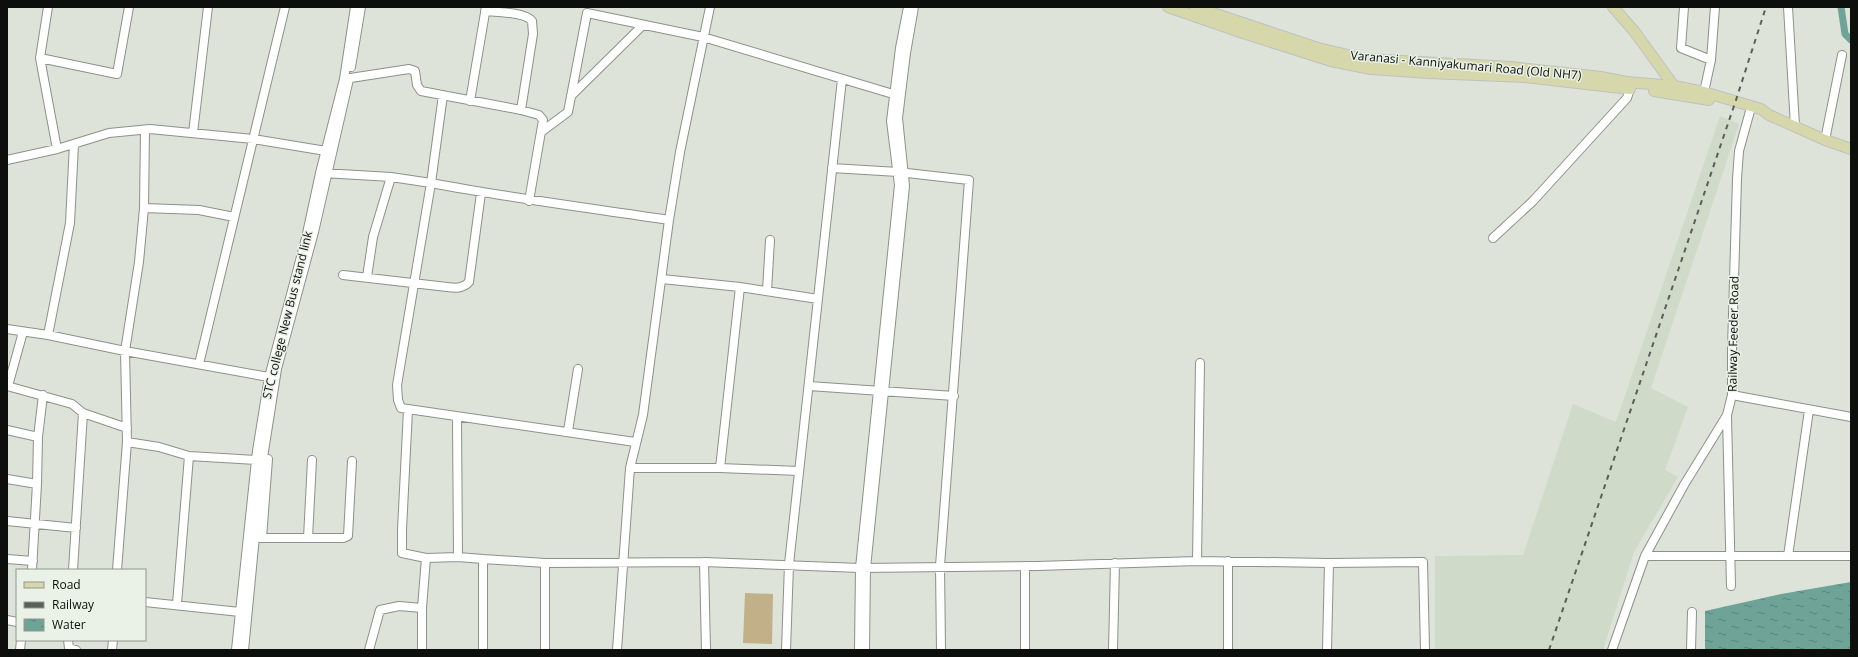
<svg xmlns="http://www.w3.org/2000/svg" width="1858" height="657" font-family="'Open Sans',sans-serif">
<style>
.built{fill:#cfdac9}
.pitch{fill:#c1b088}
.water{fill:url(#water-ripples)}
.lines{fill:none;stroke-linecap:round;stroke-linejoin:round}
.canal{stroke:#6ea398;stroke-width:7}
.minor-casing{stroke:#8c9288;stroke-width:10}
.major-casing{stroke:#c0c1c0;stroke-width:12}
.minor{stroke:#fff;stroke-width:8}
.major{stroke:#d6d8ac;stroke-width:10}
.rail{stroke:#5b5f59;stroke-width:2;stroke-dasharray:5 5;stroke-linecap:butt}
.labels{text-anchor:middle;dominant-baseline:central;stroke-width:3;stroke-linejoin:round;paint-order:stroke}
.street-label{font-size:12px;fill:#0d0f0c;stroke:#eaf1e6}
</style>
<defs>
<pattern id="water-ripples" width="26" height="14" patternUnits="userSpaceOnUse"><rect width="26" height="14" fill="#6ea398"/><path d="M2 4q2-2 4 0t4 0M15 11q2-2 4 0t4 0" fill="none" stroke="#59837a"/></pattern>
</defs>
<rect width="100%" height="100%" fill="#dde3d9"/>
<path class="built" d="M1720,116L1739,124L1651,388L1688,407L1665,470L1678,477L1634,552L1603,650H1435V556L1523,555L1573,404L1616,422Z"/>
<path class="pitch" d="M745,593L773,594L772,644L743,643Z"/>
<path class="water" d="M1851,582V650H1705V611L1781,594Z"/>
<g class="lines">
<path class="canal" d="M1841,7L1845,34L1851,40"/>
<defs>
<path id="minor" d="M48,7L40,58L117,74L129,7
M1684,7L1681,48L1711,60L1715,7
M1788,7L1795,126
M485,11C497,12 525,12 532,21L533,34L521,110
M40,58L57,149
M351,67L361,7
M344,79L409,69L415,71L417,85L421,91L521,110L539,115L543,120L529,201
M1704,92L1711,60
M571,96L643,25
M470,101L486,7
M541,132L568,112L587,13L703,37L893,94
M193,133L208,7
M1825,140L1842,55
M7,160L57,149L109,133L150,129L253,139L326,151
M832,168L898,172L969,180L940,566L941,650
M323,173L391,177L431,183L443,95
M144,208L199,210L234,217
M669,220L680,152L710,7
M1493,238L1533,201L1627,98L1630,89
M343,275L447,287C455,288 463,289 469,282L481,193
M367,277L373,237L391,177
M662,279L740,287L818,299
M767,291L770,240
M7,329L48,335L125,351L274,378
M48,335L70,223L74,144
M199,364L285,7
M7,386L72,404L83,413L127,428
M8,386L23,332
M809,386L954,396
M1732,395L1851,417
M408,410L402,530V553L426,558L458,557L483,559
M1727,416L1731,586
M457,417L458,557
M7,430L38,437L37,484L32,570
M568,431L578,369
M38,437L43,395
M127,442L159,447L189,456L256,460
M630,468H720L799,471
M720,468L740,287
M7,479L37,484
M7,521L76,528
M251,538H343L348,536L352,461
M262,538L268,459
M308,538L312,460
M1645,556H1851
M1788,556L1809,410
M7,559L33,561
M1197,561L1200,363
M1228,561V650
M704,562L706,650
M1025,566V650
M73,570L83,413
M117,570L127,442L125,351L139,262L144,208L145,130
M145,602L240,612
M177,604L189,456
M422,608L426,558
M7,620L17,622
M68,640L69,648L76,650
M20,650L21,640
M112,650L113,640
M236,650L257,451L269,377L306,238L320,173L344,79L355,7
M244,650L262,464L277,369L314,232L349,79
M369,650L380,610L399,606L422,608V650
M483,650V559L545,563
M545,650V563L704,562L860,568L1037,566L1197,561L1329,563L1423,562L1425,650
M617,650L630,468L643,415L669,220C590,208 510,198 431,183L397,385L398,400L401,408L635,442
M786,650L789,564L842,79
M859,650L860,568L899,185L891,121L900,48L908,7
M865,650L866,568L905,186L898,118L906,53L914,7
M1113,650L1115,563
M1327,650L1329,563
M1612,650L1645,556L1684,485L1727,415L1732,395V348L1737,179L1739,151L1750,111
M1691,650L1692,612"/>
<path id="major" d="M1168,7L1243,33L1331,61L1371,69L1429,73L1525,77L1630,89
M1195,7L1318,48L1365,59L1511,67L1601,77L1627,82L1674,86L1704,92L1761,109L1769,115L1825,140L1851,149
M1613,7L1634,31L1674,86
M1654,91L1709,100"/>
</defs>
<use href="#minor" class="minor-casing"/>
<use href="#major" class="major-casing"/>
<use href="#minor" class="minor"/>
<use href="#major" class="major"/>
<path class="rail" d="M1549,650L1736,100L1766,7"/>
</g>
<g class="labels">
<g class="street-label">
<text transform="translate(1466 65) rotate(5)">Varanasi - Kanniyakumari Road (Old NH7)</text>
<text transform="translate(287 315) rotate(-76)">STC college New Bus stand link</text>
<text transform="translate(1733 334) rotate(-89)">Railway Feeder Road</text>
</g>
</g>
<rect width="1858" height="657" fill="none" stroke="#0d0f0c" stroke-width="16"/>
<rect x="16" y="569" width="130" height="72" fill="#eaf1e6" stroke="#92978f"/>
<rect x="24" y="582" width="20" height="6" fill="#d6d8ac" stroke="#92978f"/>
<text x="52" y="589" font-size="12" fill="#0d0f0c">Road</text>
<rect x="24" y="602" width="20" height="6" fill="#5b5f59" stroke="#92978f"/>
<text x="52" y="609" font-size="12" fill="#0d0f0c">Railway</text>
<rect x="24" y="619" width="20" height="12" fill="url(#water-ripples)" stroke="#92978f"/>
<text x="52" y="629" font-size="12" fill="#0d0f0c">Water</text>
</svg>
